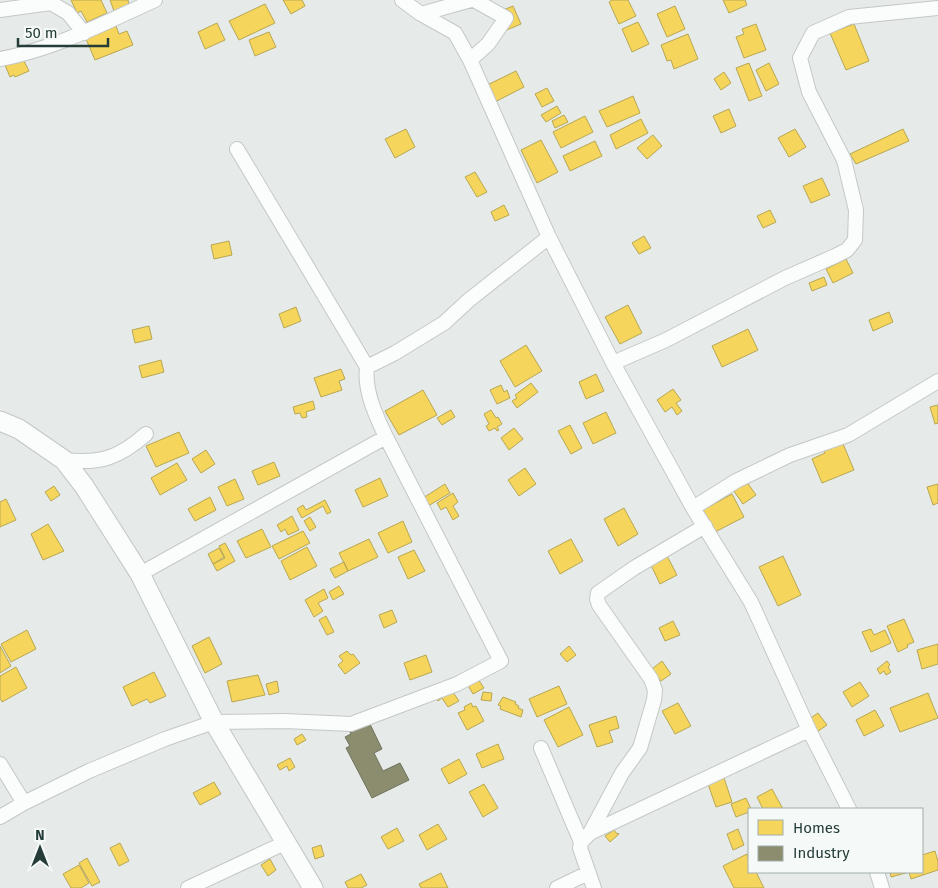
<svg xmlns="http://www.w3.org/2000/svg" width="938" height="888" font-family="'Fira Sans',sans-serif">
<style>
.homes{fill:#f6d55c;stroke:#b7a752}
.industry{fill:#8c8c6e;stroke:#6d745e}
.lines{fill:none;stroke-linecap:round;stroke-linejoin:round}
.street-casing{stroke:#c3c8c6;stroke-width:16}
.secondary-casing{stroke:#c2c8c6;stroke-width:21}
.street{stroke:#fbfcfc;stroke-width:14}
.secondary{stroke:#fbfcfc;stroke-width:19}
</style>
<rect width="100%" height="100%" fill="#e6ebe9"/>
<path class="homes" d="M71,0H101L107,13L87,22L81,11L77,13Z
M110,0H128L129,5L114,11Z
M283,0H302L305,6L291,14Z
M612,0H628L636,16L619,24L609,2Z
M723,0H745L747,5L729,13Z
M265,4L275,23L239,40L229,21Z
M513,6L521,24L502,32L494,14Z
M675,6L685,29L667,37L657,14Z
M638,22L649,44L632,52L622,29Z
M217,23L225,40L205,49L198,32Z
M756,24L766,50L744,58L736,37L744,34L742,29Z
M854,24L869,61L846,70L830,33Z
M116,26L119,34L127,31L133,45L95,60L86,39Z
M269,32L276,47L255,56L249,40Z
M688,34L698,59L674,69L671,60L667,61L661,45Z
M22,57L29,71L15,77L14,75L10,77L5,65Z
M749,63L762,96L749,101L736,68Z
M769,63L779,84L766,91L756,70Z
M516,71L524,87L489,105L481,88Z
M724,72L731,83L721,90L714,79Z
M547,88L554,101L542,107L535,94Z
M633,96L640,113L607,127L599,111Z
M557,106L561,113L546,122L541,115Z
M729,109L736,126L721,133L713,116Z
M564,115L568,122L555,128L552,121Z
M585,116L593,132L561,148L553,132Z
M641,119L648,133L616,149L610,135Z
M406,129L415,147L395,158L385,139Z
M795,129L806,147L789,157L778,138Z
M903,129L909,141L856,164L850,154Z
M653,135L662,146L647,159L637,148Z
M541,140L558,172L537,183L521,150Z
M595,141L602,156L570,171L563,156Z
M475,172L487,192L477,197L465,177Z
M822,178L830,195L811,203L803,186Z
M504,205L509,215L495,221L491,212Z
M770,210L776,222L763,228L757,216Z
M644,236L651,248L639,254L632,243Z
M229,241L232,255L214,259L211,245Z
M846,259L853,273L833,283L826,269Z
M824,277L827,285L812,291L809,283Z
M628,305L642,333L620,344L605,317Z
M296,307L301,321L284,328L279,314Z
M889,312L893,322L873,331L869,320Z
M149,326L152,339L135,343L132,330Z
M748,329L758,350L722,367L712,346Z
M526,345L542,371L515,387L500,361Z
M161,360L164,372L142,378L139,366Z
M341,369L345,379L339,381L342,390L321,397L314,378Z
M596,374L604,391L586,399L579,382Z
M531,383L538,392L517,408L512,401L517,398L515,395Z
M501,385L504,392L507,390L510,398L497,404L490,390Z
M673,389L681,400L676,403L682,411L677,415L672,407L665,412L657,400Z
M423,390L437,415L399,435L385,411Z
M313,401L315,409L306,412L307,417L302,418L300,413L295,414L293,407Z
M938,405V423L935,424L930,407Z
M451,410L455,417L442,425L437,418Z
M491,410L496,418L498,417L502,424L497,427L499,430L497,431L495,428L489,431L486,426L489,424L484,414Z
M606,412L616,433L593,444L583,423Z
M570,425L582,448L571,454L558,431Z
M514,428L523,439L509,450L501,438Z
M179,432L189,453L156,467L146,446Z
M841,439L854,470L822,483L812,459L825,453L822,447Z
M206,450L215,464L201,473L192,459Z
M274,462L280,476L258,485L252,471Z
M177,463L187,480L160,495L151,478Z
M525,468L536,484L519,496L508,480Z
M380,478L388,496L363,507L355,490Z
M744,478L756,495L743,504L731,487Z
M235,479L244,499L227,506L218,487Z
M445,484L450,493L428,506L423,498Z
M938,484V503L933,505L927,487Z
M54,486L60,495L51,501L45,492Z
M453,493L458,502L453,506L459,516L453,520L446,507L441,510L437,503Z
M732,494L744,517L715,532L703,510Z
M210,497L216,510L195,521L188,509Z
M6,499L16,520L0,527V502Z
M325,500L331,512L327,514L323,506L302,518L297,509L303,505L306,510Z
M624,508L638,534L618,546L604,519Z
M292,516L299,530L288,535L285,529L281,532L277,525Z
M310,517L316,527L310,531L304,521Z
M403,521L412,542L388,553L378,533Z
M48,524L64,551L43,560L31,534Z
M262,529L271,547L246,558L237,541Z
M303,531L310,543L279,559L272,546Z
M369,539L378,557L348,571L339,553Z
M571,539L583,561L560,574L548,551Z
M225,543L235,561L217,571L213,564L225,558L219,546Z
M307,547L317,566L290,580L281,561Z
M219,548L224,557L213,564L208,554Z
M414,550L425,571L408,579L398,557Z
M666,554L677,575L660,584L650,563Z
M783,556L801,595L778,606L759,567Z
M344,562L348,571L335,578L330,569Z
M339,586L344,594L333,600L329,592Z
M324,589L328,598L318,603L323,611L314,617L305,600Z
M392,610L397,622L384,628L379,615Z
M326,616L334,632L327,635L319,620Z
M904,619L914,642L907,645L908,647L898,652L887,626Z
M673,621L680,635L665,641L659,628Z
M871,629L874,635L885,630L891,643L871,652L862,632Z
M27,630L36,649L11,662L1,644Z
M209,637L222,664L205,673L192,646Z
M938,644V664L922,669L917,650Z
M0,646L11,666L0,673Z
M569,646L576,655L567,662L560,654Z
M347,651L351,655L353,654L360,663L345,674L338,665L343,661L339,656Z
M426,655L432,672L410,680L404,663Z
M662,661L671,674L661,681L652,669Z
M887,661L890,665L888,667L891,672L886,675L884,671L880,674L877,669Z
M16,667L27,688L2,702L0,698V676Z
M154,672L166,696L150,703L147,699L132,706L123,687Z
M258,675L265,695L232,702L227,681Z
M476,676L484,688L473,694L466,682Z
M277,681L279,692L269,695L266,684Z
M860,682L869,696L852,707L843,692Z
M559,686L567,704L537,717L529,699Z
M450,688L459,701L448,707L442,698L438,701L435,697Z
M483,692L492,693L491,701L481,700Z
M928,693L938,718L900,732L890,708Z
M503,697L516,702L515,704L519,706L518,708L523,710L521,717L500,709L501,706L498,705Z
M471,703L473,707L476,706L484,721L467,730L458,713L465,710L464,707Z
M678,703L691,726L675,734L662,711Z
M569,707L583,735L558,747L544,720Z
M875,710L884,726L864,736L856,720Z
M818,713L827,725L817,732L808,720Z
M616,716L619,728L609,731L613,742L597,747L589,725Z
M302,734L306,740L297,745L294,739Z
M498,744L504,759L482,768L476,754Z
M290,758L295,767L289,771L287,766L280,770L277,765Z
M459,759L467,774L449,784L441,769Z
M724,778L732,802L716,807L708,784Z
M214,782L221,794L200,805L193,793Z
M484,784L498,808L483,817L469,792Z
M772,789L783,809H763L757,797Z
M746,798L751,809H749V812L736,817L731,804Z
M438,824L447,839L427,850L419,835Z
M397,828L404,841L388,849L381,837Z
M738,829L744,845L733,850L727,834Z
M614,830L617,834L618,833L619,834L610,842L605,836Z
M120,843L129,861L119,866L110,848Z
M321,845L324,856L315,859L312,848Z
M935,851L938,861V870L911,879L909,872L891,877L890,872H922V855Z
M747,854L749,860V872H756L764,888H734L723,866Z
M87,858L100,882L92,886L79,863Z
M270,859L276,870L268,876L261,865Z
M79,865L89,883L81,888H71L63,874Z
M441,873L448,888H421L419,884Z
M361,874L367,885L361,888H348L345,882Z"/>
<path class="industry" d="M369,722L382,749L374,753L383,771L400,763L409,780L372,798L346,748L350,746L345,737L351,734L350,732Z"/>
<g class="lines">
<defs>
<path id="street" d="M402,0L421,14L455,33L470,60L549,237L613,363L693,508L751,602L809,730L849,809
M0,10L51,3L68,13L84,33
M421,14L471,0
M0,59C55,49 104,23 155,0
M470,60L488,44L506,18L474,0
M237,149L367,367C364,391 376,416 386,437
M613,363L666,340L785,278L835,256L847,250L855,240L856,210L844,160L809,92L800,58L813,33L849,17L938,8
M367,367L395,353L444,323L469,300L549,237
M64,460C100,464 119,458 146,434
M693,508L736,481L790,455L848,435L938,381
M541,748L581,842
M0,764L24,803
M0,817L24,803L89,771L165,739L214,722L285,721L351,724L457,684L501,661L386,437L140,574
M590,833L809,730
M877,872L882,888
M188,888L287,842
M557,888L588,873
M594,888L580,848L581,842L590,833L622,773L640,748L654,700L655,690L651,679L599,605L597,599L598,593L634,568L705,526"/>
<path id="secondary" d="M0,421L19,429L64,460L84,486L140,574L214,722L313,888"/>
</defs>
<use href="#street" class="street-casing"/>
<use href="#secondary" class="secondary-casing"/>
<use href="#street" class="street"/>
<use href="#secondary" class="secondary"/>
</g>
<rect x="748" y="808" width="175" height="65" fill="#f5f9f7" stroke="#a2aeab"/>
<rect x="758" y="820" width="25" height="15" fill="#f6d55c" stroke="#a2aeab"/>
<text x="793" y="833" font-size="15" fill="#253d39">Homes</text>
<rect x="758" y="846" width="25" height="15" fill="#8c8c6e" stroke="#a2aeab"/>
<text x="793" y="858" font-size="15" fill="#253d39">Industry</text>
<g transform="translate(40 848)" stroke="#f5f9f7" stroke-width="4" paint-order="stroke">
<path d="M0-4L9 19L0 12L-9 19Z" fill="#253d39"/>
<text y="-8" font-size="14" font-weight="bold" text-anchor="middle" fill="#253d39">N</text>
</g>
<path d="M18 38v8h90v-8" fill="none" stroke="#253d39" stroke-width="2.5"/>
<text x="25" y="38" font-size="15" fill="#253d39" stroke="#f5f9f7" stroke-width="4" paint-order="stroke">50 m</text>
</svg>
